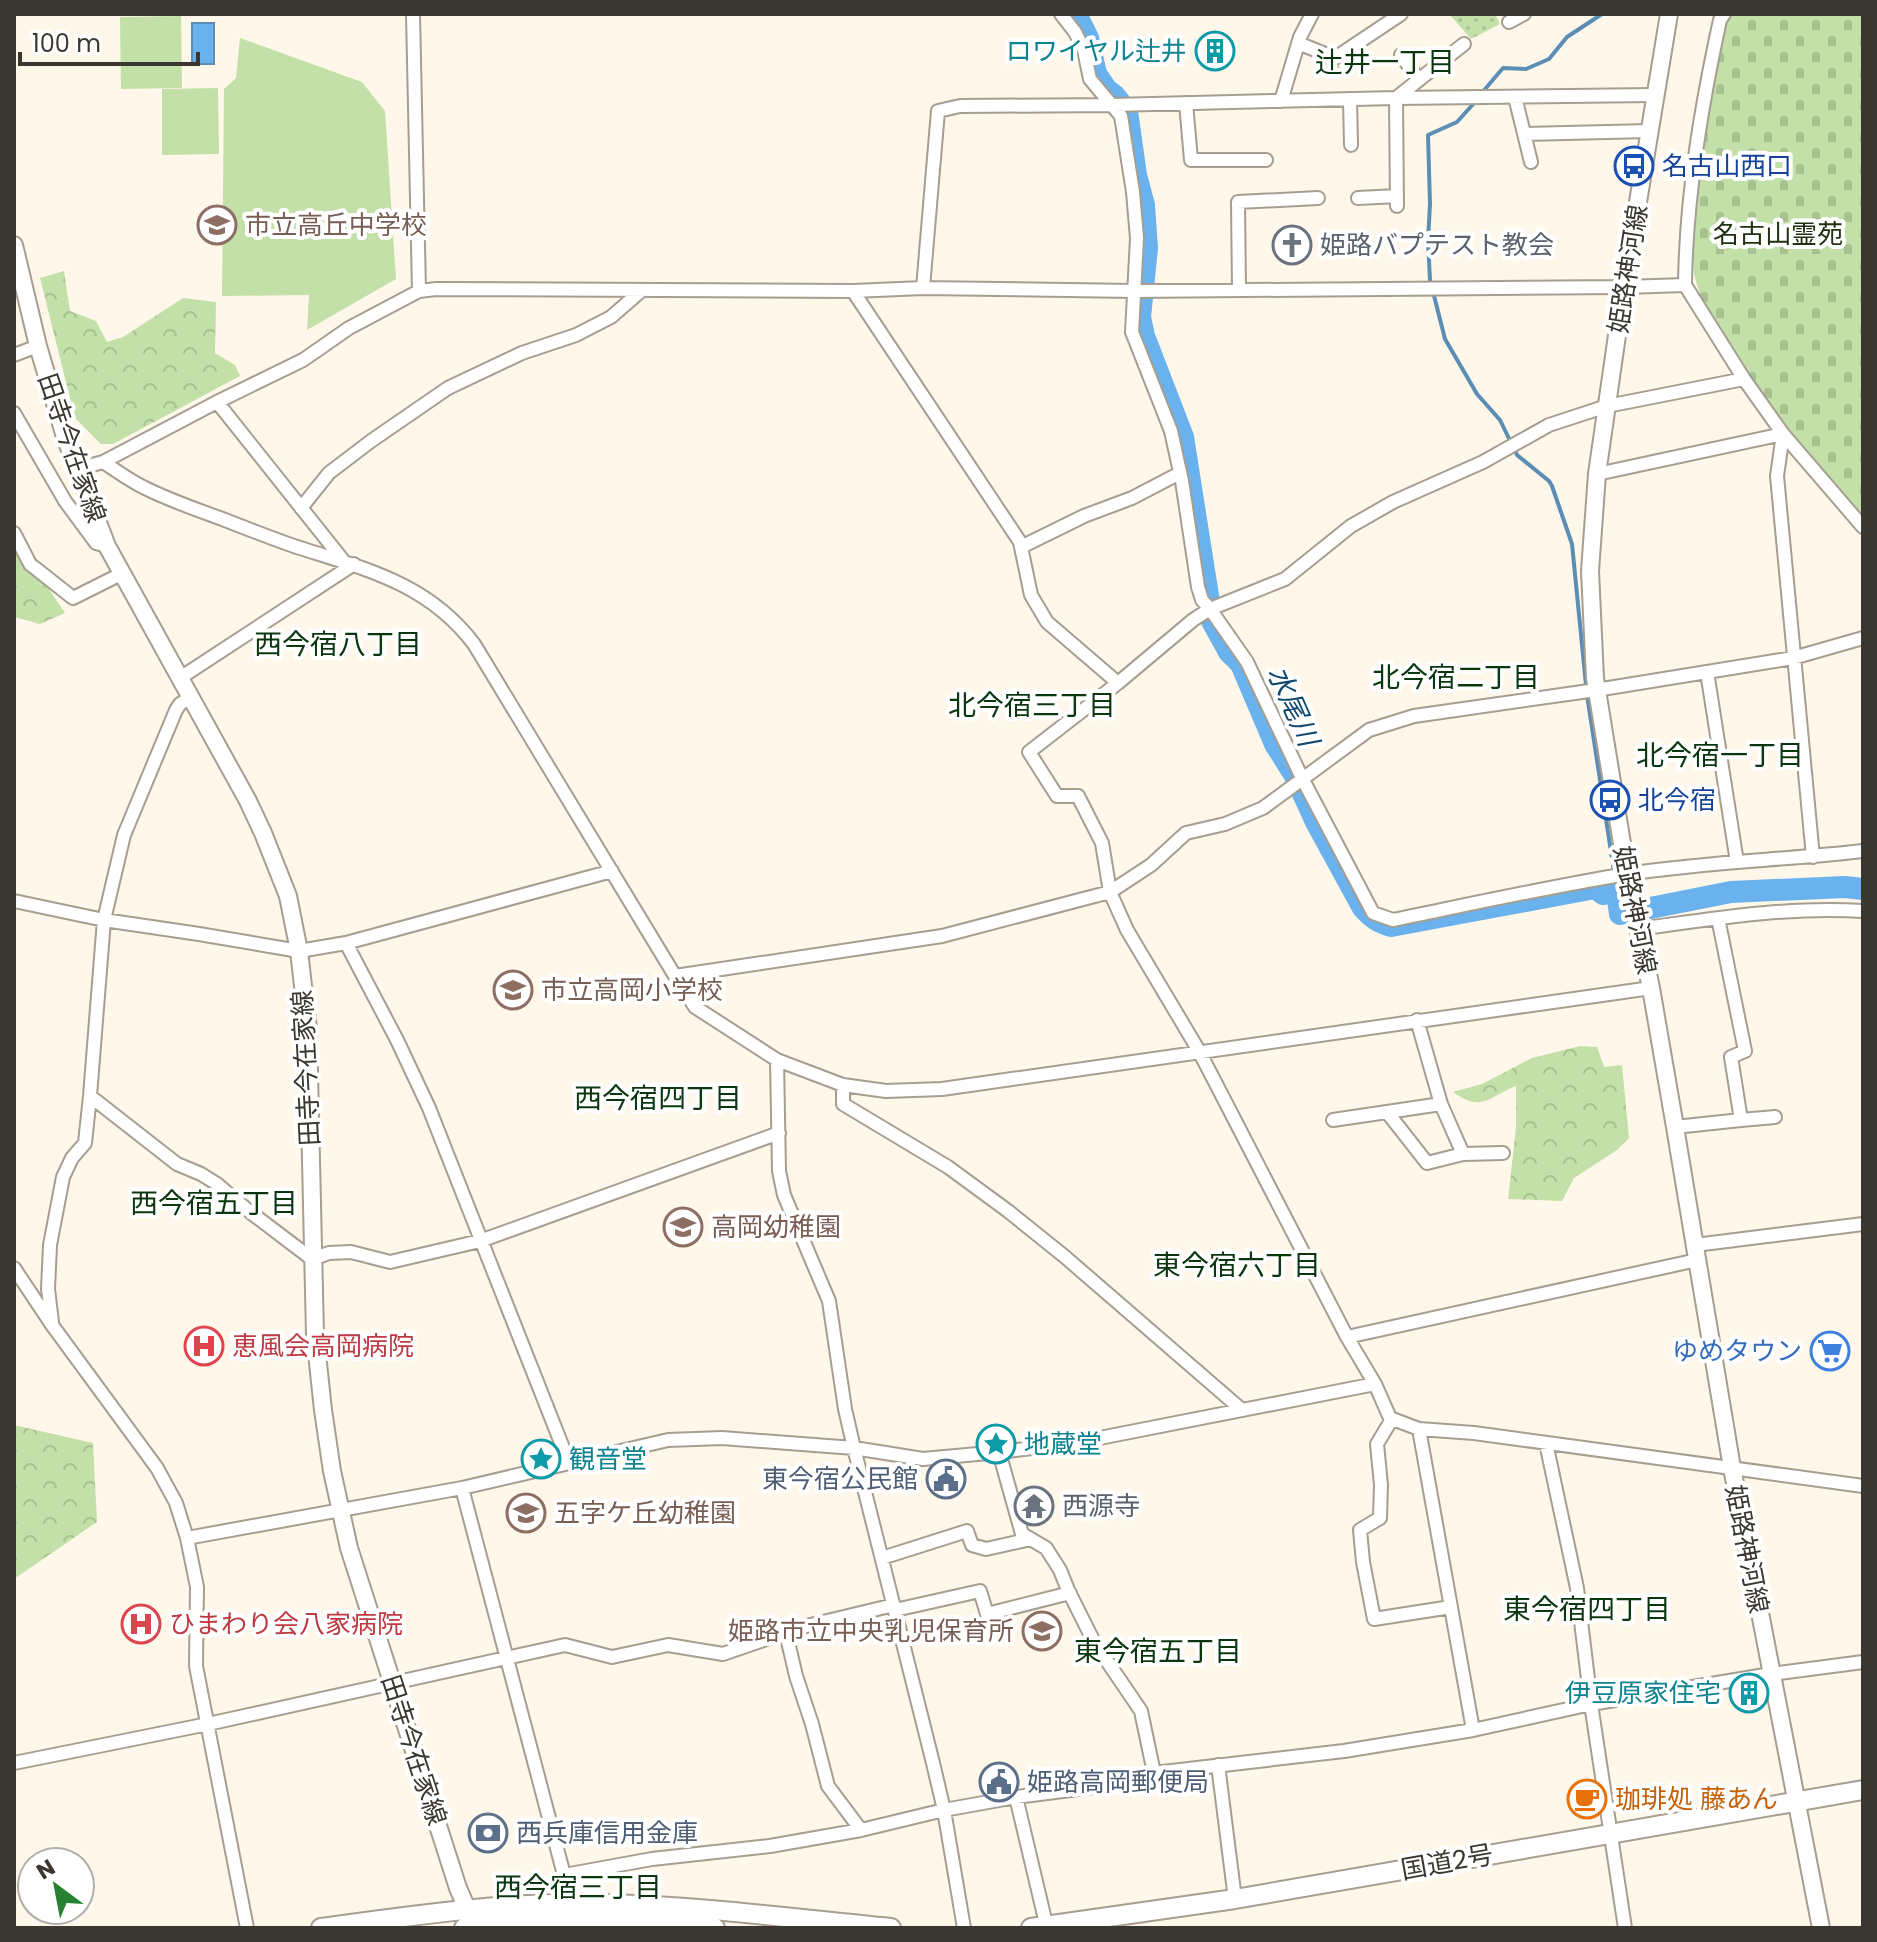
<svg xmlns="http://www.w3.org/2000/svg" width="1877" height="1942" font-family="Poppins,'Noto Sans JP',sans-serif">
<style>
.green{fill:url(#green-dots)}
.forest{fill:url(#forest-crowns)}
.cemetery{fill:url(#cemetery-stones)}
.pitch{fill:#c3e0a8}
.water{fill:#69b2ee;stroke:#5b8db5;stroke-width:2}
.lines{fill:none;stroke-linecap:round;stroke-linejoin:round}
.stream{stroke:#5b8db5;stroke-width:4}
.river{stroke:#69b2ee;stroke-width:22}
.minor-casing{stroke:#a59e91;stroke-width:16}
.major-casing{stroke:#a59e91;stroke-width:20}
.highway-casing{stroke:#a59e91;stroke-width:22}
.minor{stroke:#fff;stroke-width:12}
.major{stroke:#fff;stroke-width:16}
.highway{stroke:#fff;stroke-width:18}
.labels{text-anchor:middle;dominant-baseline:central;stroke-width:8;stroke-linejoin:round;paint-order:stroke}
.culture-label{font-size:26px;fill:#0d838f;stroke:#fff;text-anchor:end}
.transit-label{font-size:26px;fill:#164399;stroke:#fff;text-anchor:start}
.education-label{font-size:26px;fill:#785e54;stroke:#fff;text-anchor:start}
.park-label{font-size:26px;fill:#223111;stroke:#fff}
.worship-label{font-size:26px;fill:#5b616d;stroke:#fff;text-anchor:start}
.street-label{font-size:26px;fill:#3a3731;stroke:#fff}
.health-label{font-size:26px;fill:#be3a42;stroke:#fff;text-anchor:start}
.shop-label{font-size:26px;fill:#366cbe;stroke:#fff;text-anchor:end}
.service-label{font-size:26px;fill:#4e5e75;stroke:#fff;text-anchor:start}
.food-label{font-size:26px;fill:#c56008;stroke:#fff;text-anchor:start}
.neighbourhood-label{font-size:28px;fill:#0a3610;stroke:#fff}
.water-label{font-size:28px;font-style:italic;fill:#0f466d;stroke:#fff}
</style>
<defs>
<pattern id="green-dots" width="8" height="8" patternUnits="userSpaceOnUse" patternTransform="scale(2)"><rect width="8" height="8" fill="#c3e0a8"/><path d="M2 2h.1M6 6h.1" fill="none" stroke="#a8c191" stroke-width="1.8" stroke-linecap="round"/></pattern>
<pattern id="forest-crowns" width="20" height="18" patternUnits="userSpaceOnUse" patternTransform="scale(2)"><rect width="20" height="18" fill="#c3e0a8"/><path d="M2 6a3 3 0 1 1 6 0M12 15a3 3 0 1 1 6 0" fill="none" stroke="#a8c191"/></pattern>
<pattern id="cemetery-stones" width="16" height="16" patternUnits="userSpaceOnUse" patternTransform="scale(2)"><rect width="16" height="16" fill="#c3e0a8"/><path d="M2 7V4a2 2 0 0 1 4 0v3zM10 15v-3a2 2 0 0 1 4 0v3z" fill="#a8c191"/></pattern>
</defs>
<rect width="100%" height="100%" fill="#fff7e9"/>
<path class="green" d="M1454,14H1495L1500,24L1471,39L1451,16Z
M1320,60L1333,65L1337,63L1345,74H1314Z"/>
<path class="forest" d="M64,271L70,311L96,321L107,342L123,337L183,298L216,302L215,353L235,365L240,376L113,444H101L75,418L40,278Z
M14,538L65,613L40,624L14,617Z
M1580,1046L1597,1047L1604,1067L1622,1065L1629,1138L1617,1150L1574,1178L1562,1201L1508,1199L1516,1128V1086C1488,1097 1482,1113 1453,1092L1482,1084L1532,1058Z
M14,1425L93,1443L97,1522L14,1579Z"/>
<path class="cemetery" d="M1730,14H1863V519L1814,464L1746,374L1702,302L1694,274L1692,247L1709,92L1723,23Z"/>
<path class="pitch" d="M181,16L182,88L121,89L120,17Z
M240,38L362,82L385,111L396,279L307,330L309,295L222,296L224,89L236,78Z
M218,88L219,154L162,155V89Z"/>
<path class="water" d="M192,23H214V64H192Z"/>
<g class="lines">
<path class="stream" d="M1480,95L1503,68L1526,69L1549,59L1567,37L1602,14
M1475,102L1457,122L1428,135L1430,204L1428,241L1430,280L1445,339L1477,394L1500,420L1517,455L1549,481L1552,486L1572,544L1587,695L1617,891"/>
<path class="river" d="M1076,14L1088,38L1096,74L1107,90L1114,95L1127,111L1136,175L1144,205L1147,248L1140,317L1144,336L1183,437L1212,621L1229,652L1241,664L1275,744L1294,774L1316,822L1363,908C1372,918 1378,922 1391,926L1595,888L1603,894L1617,891L1620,914L1731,892L1845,887L1863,889"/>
<defs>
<path id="minor" d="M413,14L419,291
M1061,14L1075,32L1084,50L1090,79L1121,116L1133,192L1137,238L1132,332L1171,431L1182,481L1198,587L1202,600L1210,609L1285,579L1351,526L1393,502L1483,462L1549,425L1607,406L1744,379
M1509,22L1524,14
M1298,43L1335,58L1401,14
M1401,55L1419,80
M1515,97L1531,162
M1350,99L1351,145
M1281,101L1300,37L1312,14
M1186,103L1191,160H1266
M1524,134L1649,131
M1358,198L1397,196
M1397,206L1396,98L1464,44
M1685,285C1686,196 1701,107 1720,20L1724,14
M923,288L938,111L960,106L1113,105L1396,98L1655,95
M1239,290L1238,202L1318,198
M853,291L1020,542L1031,595L1047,622L1118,683
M14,355L38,346
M217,402L342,559
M14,413L65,501L96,543L107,546
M103,462C117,471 130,481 145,488C171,501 198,510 225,520C248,529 271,538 294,546C364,569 427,582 474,644L675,976L695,1007L777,1060L843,1085L886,1091L942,1089L1651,988
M77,469L103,462L217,402L303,360L349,328L419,291L436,289L853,291L923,288L1134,291L1624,287L1685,285L1744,379L1783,434L1863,527
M1597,474L1783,434L1777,476L1813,857
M301,508L329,473L371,441L448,388L522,353L576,335L611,317L641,291
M14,533L30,564L73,598L121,574
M1021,547L1084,516L1132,498L1180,473
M1707,672L1737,862
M180,678L354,564
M1863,851C1784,860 1705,862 1627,874C1548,887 1471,904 1393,920L1373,913L1302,778L1247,662L1210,609L1193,620L1118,683L1029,752L1057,796H1078L1102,843L1110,892L1127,930L1199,1051L1347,1337L1375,1384L1390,1418L1419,1429L1474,1433L1863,1486
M14,901L104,920L199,934L299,951L346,943L612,871
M1638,929C1712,919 1789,906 1863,911
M346,943L397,1040L429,1108L569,1463
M675,976L942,936L1110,892L1151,865L1186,833L1225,824L1263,808L1369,730L1414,716L1596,690L1793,658L1863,638
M1417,1020L1441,1104L1463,1154
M777,1060L779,1171L784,1195L829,1301L845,1409L854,1448L933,1763L944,1810L964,1928
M843,1085V1104L948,1167L1008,1211L1064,1256L1242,1410
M90,1096L177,1164L201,1174L217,1184L250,1212L312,1259L329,1253L351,1252L390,1262L480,1241L779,1133
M1387,1112L1427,1163L1463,1154L1503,1153
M1333,1120L1441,1104
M1741,1120L1775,1117
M1675,1127L1741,1120L1731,1057L1745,1051L1718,918
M1695,1245L1863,1224
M14,1268L52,1325L157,1468L176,1503L187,1538L197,1587L196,1666L247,1928
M52,1322L48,1289L50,1245L63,1177L72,1158L85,1143L90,1096L104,920L124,835L176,710L180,704L191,697
M1347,1337L1697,1260
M1392,1419L1377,1444L1381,1485L1380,1518L1360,1530L1363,1562L1374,1619L1451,1607
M1419,1429L1473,1730
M1546,1443L1577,1588L1591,1704L1625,1928
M999,1452L1022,1534L1046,1548L1060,1570L1068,1590L1094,1642L1141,1711L1154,1773
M462,1488L564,1875L565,1904
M187,1538L462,1488L668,1440L722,1438L854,1448L923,1459L999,1452L1074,1443L1375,1384
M882,1558L967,1531L972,1545L986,1549L1031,1539
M895,1610L980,1591L987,1614L1070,1593
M786,1633L796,1676L812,1724L828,1786L861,1830
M14,1763L208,1724L565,1645L612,1657L668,1645L723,1654L798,1628L894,1605
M1218,1765L1235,1899
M1016,1797L1047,1928
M564,1875L652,1859L770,1846L861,1830L944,1810L1016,1797L1094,1787L1154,1773L1344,1751L1473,1730L1591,1704L1771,1674L1863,1662"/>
<path id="major" d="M1669,14L1624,287L1597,474L1590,571L1595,678L1627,874L1651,988L1675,1127L1732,1468L1821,1928
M14,245L38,346L65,437L107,546L248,801L263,833L288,896L299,951L308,1029L315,1335L323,1410L332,1471L349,1548L458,1888L471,1918"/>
<path id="highway" d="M321,1928C415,1915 511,1901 606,1904C701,1906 796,1919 891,1928
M464,1928C547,1917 632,1920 715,1928
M1031,1928L1235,1899L1863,1790"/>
</defs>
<use href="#minor" class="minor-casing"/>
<use href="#major" class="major-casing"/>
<use href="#highway" class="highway-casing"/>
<use href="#minor" class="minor"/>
<use href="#major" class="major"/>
<use href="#highway" class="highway"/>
</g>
<defs>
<symbol id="building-ring" viewBox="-11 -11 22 22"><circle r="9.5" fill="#fff" stroke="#0f9aa8" stroke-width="1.5"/><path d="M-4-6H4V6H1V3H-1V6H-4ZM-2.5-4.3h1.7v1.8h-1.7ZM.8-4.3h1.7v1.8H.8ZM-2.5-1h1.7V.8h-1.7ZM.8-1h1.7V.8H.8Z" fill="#0f9aa8"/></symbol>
<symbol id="bus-ring" viewBox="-11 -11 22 22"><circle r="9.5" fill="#fff" stroke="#1a4fb4" stroke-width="1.5"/><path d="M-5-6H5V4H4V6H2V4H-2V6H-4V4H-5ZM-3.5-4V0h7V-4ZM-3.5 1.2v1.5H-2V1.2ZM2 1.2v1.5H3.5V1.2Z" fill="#1a4fb4"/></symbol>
<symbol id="school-ring" viewBox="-11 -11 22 22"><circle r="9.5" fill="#fff" stroke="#8d6e63" stroke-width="1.5"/><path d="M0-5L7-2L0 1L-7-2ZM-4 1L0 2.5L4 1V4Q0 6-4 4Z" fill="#8d6e63"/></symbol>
<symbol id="church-ring" viewBox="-11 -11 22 22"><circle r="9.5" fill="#fff" stroke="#6b7280" stroke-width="1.5"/><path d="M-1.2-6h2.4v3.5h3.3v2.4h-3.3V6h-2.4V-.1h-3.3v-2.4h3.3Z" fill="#6b7280"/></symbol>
<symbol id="hospital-ring" viewBox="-11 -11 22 22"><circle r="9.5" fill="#fff" stroke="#e0444e" stroke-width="1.5"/><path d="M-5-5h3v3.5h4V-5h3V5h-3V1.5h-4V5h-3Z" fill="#e0444e"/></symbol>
<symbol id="supermarket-ring" viewBox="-11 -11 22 22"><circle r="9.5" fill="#fff" stroke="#3f7fe0" stroke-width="1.5"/><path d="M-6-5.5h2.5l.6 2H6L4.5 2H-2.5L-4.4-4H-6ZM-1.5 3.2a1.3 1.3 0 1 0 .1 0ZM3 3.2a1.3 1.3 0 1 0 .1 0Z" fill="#3f7fe0"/></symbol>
<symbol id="sight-ring" viewBox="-11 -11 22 22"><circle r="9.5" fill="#fff" stroke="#0f9aa8" stroke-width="1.5"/><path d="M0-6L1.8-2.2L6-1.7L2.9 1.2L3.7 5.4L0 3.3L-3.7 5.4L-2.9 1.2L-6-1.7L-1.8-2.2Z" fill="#0f9aa8"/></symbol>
<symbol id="civic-ring" viewBox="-11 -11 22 22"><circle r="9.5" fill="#fff" stroke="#5c6f8a" stroke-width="1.5"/><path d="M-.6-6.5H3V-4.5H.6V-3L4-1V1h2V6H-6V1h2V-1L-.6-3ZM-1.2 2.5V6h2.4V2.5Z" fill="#5c6f8a"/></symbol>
<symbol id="temple-ring" viewBox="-11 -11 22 22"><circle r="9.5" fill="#fff" stroke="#6b7280" stroke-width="1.5"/><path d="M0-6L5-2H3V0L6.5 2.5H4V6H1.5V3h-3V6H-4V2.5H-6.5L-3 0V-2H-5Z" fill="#6b7280"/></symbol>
<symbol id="cafe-ring" viewBox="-11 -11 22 22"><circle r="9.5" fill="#fff" stroke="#e8710a" stroke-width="1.5"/><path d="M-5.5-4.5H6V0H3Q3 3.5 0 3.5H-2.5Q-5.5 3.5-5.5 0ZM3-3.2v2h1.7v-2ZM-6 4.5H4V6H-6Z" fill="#e8710a"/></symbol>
<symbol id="bank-ring" viewBox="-11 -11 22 22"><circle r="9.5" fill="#fff" stroke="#5c6f8a" stroke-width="1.5"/><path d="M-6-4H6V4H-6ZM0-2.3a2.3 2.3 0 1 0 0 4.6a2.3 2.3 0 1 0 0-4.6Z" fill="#5c6f8a"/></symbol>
</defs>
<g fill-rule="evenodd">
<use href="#building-ring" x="1193" y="29" width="44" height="44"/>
<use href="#bus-ring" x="1612" y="144" width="44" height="44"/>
<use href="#school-ring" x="195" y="203" width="44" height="44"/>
<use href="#church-ring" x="1270" y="223" width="44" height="44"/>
<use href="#bus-ring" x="1588" y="778" width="44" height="44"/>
<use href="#school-ring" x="491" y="968" width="44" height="44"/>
<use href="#school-ring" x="661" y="1205" width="44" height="44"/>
<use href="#hospital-ring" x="182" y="1324" width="44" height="44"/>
<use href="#supermarket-ring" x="1808" y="1329" width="44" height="44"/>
<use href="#sight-ring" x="974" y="1422" width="44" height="44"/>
<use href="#sight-ring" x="519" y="1437" width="44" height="44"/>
<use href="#civic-ring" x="924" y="1457" width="44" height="44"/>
<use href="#temple-ring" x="1012" y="1484" width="44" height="44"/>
<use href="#school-ring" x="504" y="1491" width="44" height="44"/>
<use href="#hospital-ring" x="119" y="1602" width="44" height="44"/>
<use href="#school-ring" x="1020" y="1609" width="44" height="44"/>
<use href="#building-ring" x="1727" y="1671" width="44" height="44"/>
<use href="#civic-ring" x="977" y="1760" width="44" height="44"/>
<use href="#cafe-ring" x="1565" y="1777" width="44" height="44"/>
<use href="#bank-ring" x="466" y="1811" width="44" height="44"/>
</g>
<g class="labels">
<g class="culture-label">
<text x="1187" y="51">ロワイヤル辻井</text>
<text x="1024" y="1444" text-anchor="start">地蔵堂</text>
<text x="569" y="1459" text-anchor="start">観音堂</text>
<text x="1721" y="1693">伊豆原家住宅</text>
</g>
<g class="transit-label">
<text x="1662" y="166">名古山西口</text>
<text x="1638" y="800">北今宿</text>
</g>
<g class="education-label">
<text x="245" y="225">市立高丘中学校</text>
<text x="541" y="990">市立高岡小学校</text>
<text x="711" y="1227">高岡幼稚園</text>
<text x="554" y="1513">五字ケ丘幼稚園</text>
<text x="1014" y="1631" text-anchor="end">姫路市立中央乳児保育所</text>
</g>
<g class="park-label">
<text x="1778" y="234">名古山霊苑</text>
</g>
<g class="worship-label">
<text x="1320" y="245">姫路バプテスト教会</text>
<text x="1062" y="1506">西源寺</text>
</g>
<g class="street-label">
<text transform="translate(1628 269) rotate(-81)">姫路神河線</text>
<text transform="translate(72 448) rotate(71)">田寺今在家線</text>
<text transform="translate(1635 910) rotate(79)">姫路神河線</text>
<text transform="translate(306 1068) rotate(-93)">田寺今在家線</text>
<text transform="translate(1747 1549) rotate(79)">姫路神河線</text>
<text transform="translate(414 1750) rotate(72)">田寺今在家線</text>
<text transform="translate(1447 1862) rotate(-10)">国道2号</text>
</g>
<g class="health-label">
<text x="232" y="1346">恵風会高岡病院</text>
<text x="169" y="1624">ひまわり会八家病院</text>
</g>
<g class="shop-label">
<text x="1802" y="1351">ゆめタウン</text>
</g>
<g class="service-label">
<text x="918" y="1479" text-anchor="end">東今宿公民館</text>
<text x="1027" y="1782">姫路高岡郵便局</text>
<text x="516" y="1833">西兵庫信用金庫</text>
</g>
<g class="food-label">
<text x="1615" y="1799">珈琲処 藤あん</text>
</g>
<g class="neighbourhood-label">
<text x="1385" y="62">辻井一丁目</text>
<text x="338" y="644">西今宿八丁目</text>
<text x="1456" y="677">北今宿二丁目</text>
<text x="1032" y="705">北今宿三丁目</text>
<text x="1720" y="755">北今宿一丁目</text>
<text x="658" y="1098">西今宿四丁目</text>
<text x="214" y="1203">西今宿五丁目</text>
<text x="1237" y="1265">東今宿六丁目</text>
<text x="1587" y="1609">東今宿四丁目</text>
<text x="1158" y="1651">東今宿五丁目</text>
<text x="578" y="1887">西今宿三丁目</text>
</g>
<g class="water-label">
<text transform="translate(1293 706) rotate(66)">水尾川</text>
</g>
</g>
<rect width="1877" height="1942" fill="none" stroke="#3a3731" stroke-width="32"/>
<g transform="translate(56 1886) rotate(328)"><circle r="38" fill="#ffffff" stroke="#b0afad" stroke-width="2"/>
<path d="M0-6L14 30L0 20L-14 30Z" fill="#268232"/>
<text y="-12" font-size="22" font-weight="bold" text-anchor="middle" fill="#3a3731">N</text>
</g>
<path d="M20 52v12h178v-12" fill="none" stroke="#3a3731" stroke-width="4"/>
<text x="32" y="52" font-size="24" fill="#3a3731" stroke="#ffffff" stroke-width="6" paint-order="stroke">100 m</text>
</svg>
